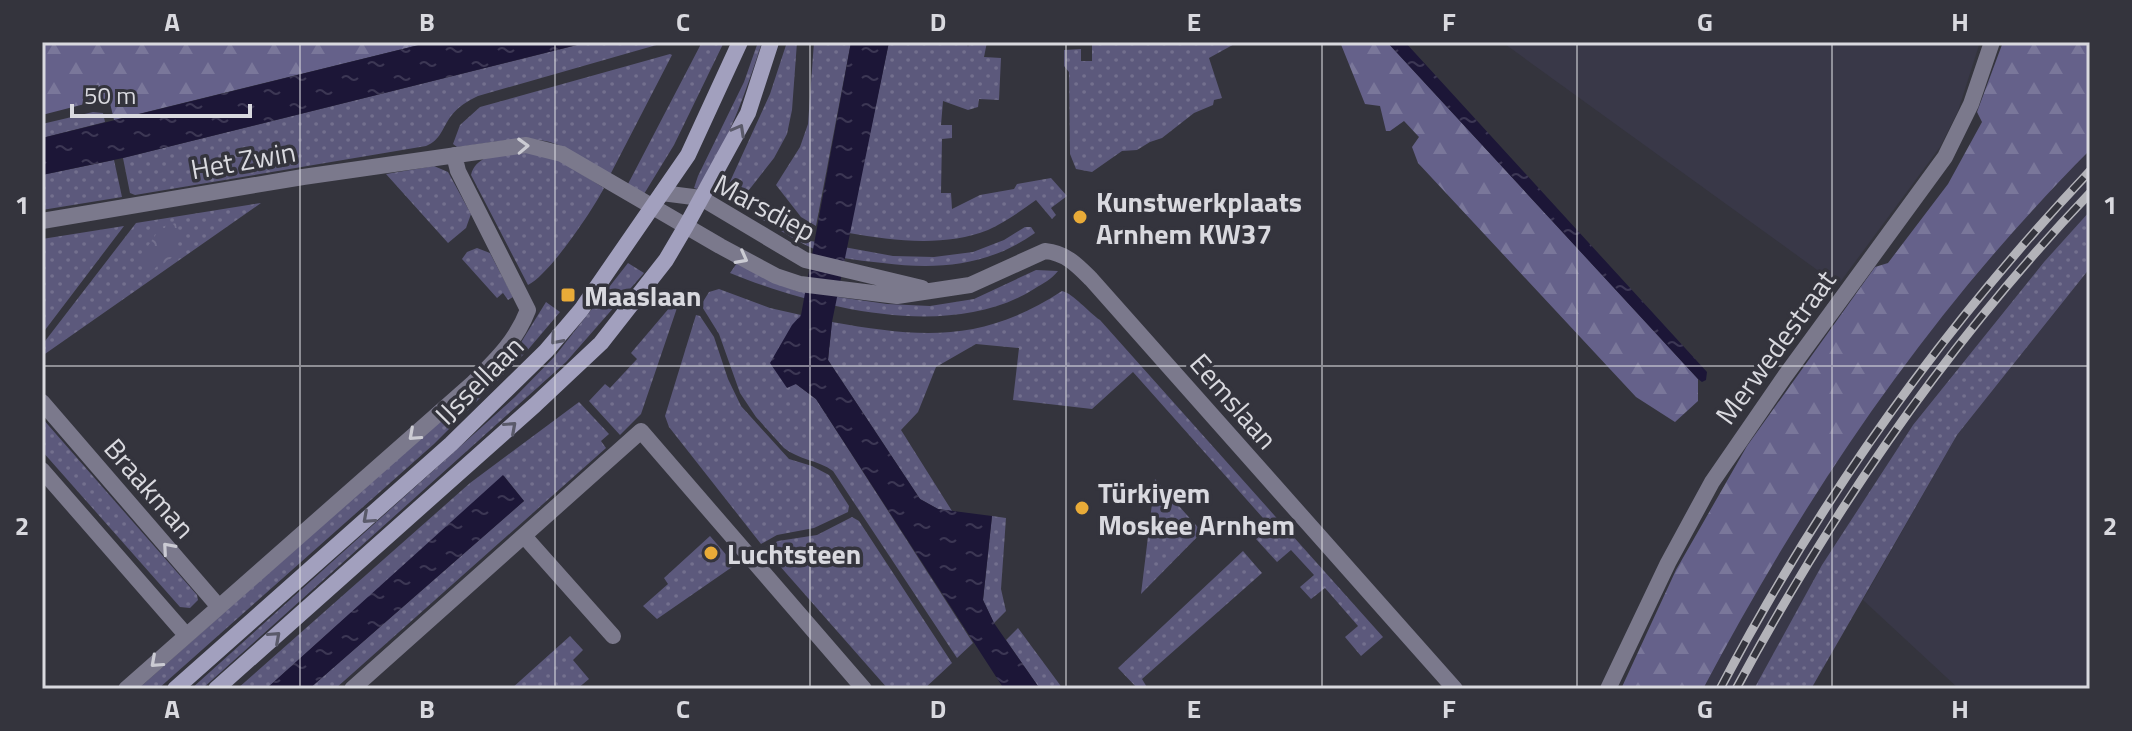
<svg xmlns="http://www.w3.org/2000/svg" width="2132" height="731" font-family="'Titillium Web',sans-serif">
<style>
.built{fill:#393848}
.grass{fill:url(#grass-dots)}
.forest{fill:url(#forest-firs)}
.park{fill:url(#park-crowns)}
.water{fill:url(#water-ripples)}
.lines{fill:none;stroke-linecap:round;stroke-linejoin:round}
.street{stroke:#7b798c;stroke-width:16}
.secondary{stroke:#a2a0be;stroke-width:16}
.rail-casing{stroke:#b3b3b9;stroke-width:9}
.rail{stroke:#34343d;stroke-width:6;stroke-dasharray:18;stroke-linecap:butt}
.oneway{stroke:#5a5a6a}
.oneway2{stroke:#cbcbd3}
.grid{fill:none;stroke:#d9d9df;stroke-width:2;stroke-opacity:0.55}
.poi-dot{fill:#e9ab38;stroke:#34343d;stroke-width:3}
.labels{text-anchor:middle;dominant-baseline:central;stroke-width:7;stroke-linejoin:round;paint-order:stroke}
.street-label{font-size:28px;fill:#d9d9df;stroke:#34343d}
.poi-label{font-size:28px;font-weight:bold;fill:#d9d9df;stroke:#34343d;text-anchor:start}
.neatline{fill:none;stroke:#d9d9df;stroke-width:3}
.grid-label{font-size:26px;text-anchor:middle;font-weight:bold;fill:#d9d9df}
</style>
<defs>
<pattern id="grass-dots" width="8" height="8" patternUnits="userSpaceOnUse" patternTransform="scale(2)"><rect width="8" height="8" fill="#5c597c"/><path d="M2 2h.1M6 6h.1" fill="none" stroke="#73708e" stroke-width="1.8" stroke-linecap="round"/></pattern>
<pattern id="forest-firs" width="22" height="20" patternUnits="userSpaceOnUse" patternTransform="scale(2)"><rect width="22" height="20" fill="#65618a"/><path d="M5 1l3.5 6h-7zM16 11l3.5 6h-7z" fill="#7a779a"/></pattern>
<pattern id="park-crowns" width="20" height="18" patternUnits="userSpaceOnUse" patternTransform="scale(2)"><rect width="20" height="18" fill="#5c597c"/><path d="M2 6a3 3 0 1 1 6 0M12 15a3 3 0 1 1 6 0" fill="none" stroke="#73708e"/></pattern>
<pattern id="water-ripples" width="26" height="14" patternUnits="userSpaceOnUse" patternTransform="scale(2)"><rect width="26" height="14" fill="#1c1637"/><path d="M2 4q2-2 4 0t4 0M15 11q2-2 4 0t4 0" fill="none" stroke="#3c3754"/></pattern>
</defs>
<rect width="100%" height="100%" fill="#34343d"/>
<path class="built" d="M1502,42H1980L1958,111L1940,147L1838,285Z
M2090,150V211L2044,262L1913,425L1823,565L1754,689H1703L1751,599L1821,483L1876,403L1929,331L2031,210Z
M2090,268V689H1959L1863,600L1957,435Z"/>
<path class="grass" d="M589,42H667L478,96C467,101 458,107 451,116C442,128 441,140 426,146L135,195L130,193L123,158Z
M702,42H724L674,145L644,194L628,184Z
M758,42H762C746,92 727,146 697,189L694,188L698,176L744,82Z
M787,42H797L792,110L787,134L774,158L738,204L728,186L770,94Z
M814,42H851L816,226L801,217L776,185L800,147L808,124Z
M889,42H967L968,47L969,42H987L984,57L1001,58L999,100L979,99L978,107L968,110L943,101L941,125H952V138L942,139L941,193H951L952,209L980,195L1014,189L1017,184L1051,178L1067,196L1051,208L1056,215L1052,219L1036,200C1021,211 1005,222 988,230C946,247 893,241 849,233Z
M1092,42H1238L1209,58L1222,98L1214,100L1213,105L1194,113L1162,138L1150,142L1137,150L1122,151L1092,172L1076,169L1070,154L1069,72L1064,66V50L1081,49V61H1092Z
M670,54L672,55L610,175C593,165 575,151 556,144C526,133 488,144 457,147L453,144L460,125L480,107Z
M93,112L103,113L105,122L42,138V124Z
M525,151L553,156L604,188C592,211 550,274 528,285L471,175C477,152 505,155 525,151Z
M114,160L122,197L42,210V175Z
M434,166L448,172L471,214L466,228L448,243L386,174Z
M261,203L42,356V345L136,223Z
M771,207L800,239L893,256L934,257L973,252L1004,240L1025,227H1031L1035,233C988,266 938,270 883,263C862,261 842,259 822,252C801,245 782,231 763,220Z
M2090,211V268L1957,435L1811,689H1754L1822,565L1913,425L2044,262Z
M124,226L42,334V239Z
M477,248L490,253L513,297L508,300L503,293L497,298L462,259L467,252Z
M628,263L644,273L566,362L202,689H191L515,397L555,356Z
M737,263L796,291L887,304L930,306L974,299L1036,270L1058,271C1052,279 1042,284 1034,289C950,342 816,308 730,273Z
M719,289L770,308L801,315L796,384L816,399L973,643L957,658L833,471C818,460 799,460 784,448L756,417L740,393L719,334L701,305L709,292Z
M1062,291C1074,294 1088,312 1100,320L1383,637L1361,656L1345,637L1358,626L1325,588L1311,599L1300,587L1314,575L1291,550L1277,562L1256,539L1271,527L1133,372L1092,409L1013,400L1019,348L976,344L936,367L918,412L901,430L952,511L938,509L920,499L828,360L832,322C922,338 982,343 1062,291Z
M676,300L679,302L641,414L620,435L589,401L605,384L610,388L637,359L631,353Z
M546,302L560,312L526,352L434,444L158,689H138L512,357Z
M696,315L700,316L714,337L728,379L741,406L789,459L812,466L829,475L849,506L848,512L814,528L777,535L761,544L669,427L665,416Z
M579,402L609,434L601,441L606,448L335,689H309L524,501L504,476L266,689H237L470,483Z
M42,418L197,595L198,600L190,608L180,607L42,451Z
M1155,479L1202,532L1141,594Z
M992,516L1006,518L1001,589L1006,611L994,623L983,600Z
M852,517L859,521L952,663L924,689H888L764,548L778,541L817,535Z
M710,536L735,565L657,619L643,606L668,584L664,578Z
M1243,551L1262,573L1142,679L1148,689H1138L1118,668Z
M1018,628L1063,689H1040L1006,640Z
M570,636L583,650L573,660L589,679L577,689H511Z"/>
<path class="forest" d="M42,42H431L114,120L110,103L104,99L42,115Z
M1340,42H1387L1698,379V401L1675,422L1636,397L1418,163L1412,147L1419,137L1404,121L1390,131H1386L1380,106L1365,104Z
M2003,42H2090V150C1929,312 1810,487 1703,689H1621L1676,570L1747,446L1875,267L1888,263L1948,184L1982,122L1977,112Z"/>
<path class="park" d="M176,223C178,236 181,250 169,260C163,265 158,263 153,271L142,264L148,255L146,249L161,227Z"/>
<path class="water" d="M431,42H589L123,158L42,175V138Z
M851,42H889L832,322L828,360L920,499L938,509L992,516L983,600L994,623L1040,689H1004L816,399L796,384L787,388L770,363L792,325L801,315Z
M1387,42H1405L1707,372L1706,380L1702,382L1698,379Z
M503,475L524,501L309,689H266Z"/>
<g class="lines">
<path class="street" d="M662,193L701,198L805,260L922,288
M42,221L303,177L526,145L562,154L720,246L776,276L800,284L897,296L970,285L1045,251C1066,253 1077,265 1091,279L1455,689
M42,402L219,607
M42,470L186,635
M524,536L613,636
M126,689L473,383C496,360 516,341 528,310L458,171L454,155
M352,689L641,431L864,689
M1608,689L1668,563L1712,482L1785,376L1945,157L1971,104L1992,42"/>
<path class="secondary" d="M175,689L451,444L546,351L581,310L688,155L740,42
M216,689L535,405L601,343L666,260L686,226L748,113L771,42"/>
<defs>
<path id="rail" d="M1720,689C1819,500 1944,326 2090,171
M1736,689C1833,509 1949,341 2090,193"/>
</defs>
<use href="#rail" class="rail-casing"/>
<use href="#rail" class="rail"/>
</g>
<defs><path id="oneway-chevron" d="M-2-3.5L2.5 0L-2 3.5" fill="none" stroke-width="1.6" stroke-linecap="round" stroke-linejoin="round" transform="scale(2)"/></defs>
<g class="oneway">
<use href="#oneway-chevron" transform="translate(739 130) rotate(-61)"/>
<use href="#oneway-chevron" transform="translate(556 339) rotate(131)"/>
<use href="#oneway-chevron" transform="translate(511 427) rotate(-42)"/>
<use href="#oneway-chevron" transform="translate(368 518) rotate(138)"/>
<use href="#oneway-chevron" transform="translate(275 637) rotate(-42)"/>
</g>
<g class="oneway2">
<use href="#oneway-chevron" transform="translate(523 146) rotate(-2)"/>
<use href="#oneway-chevron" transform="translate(742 258) rotate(28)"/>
<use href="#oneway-chevron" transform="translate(414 435) rotate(138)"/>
<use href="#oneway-chevron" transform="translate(168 548) rotate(-131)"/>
<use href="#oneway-chevron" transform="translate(156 662) rotate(138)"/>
</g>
<path class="grid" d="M300,42V689M555,42V689M810,42V689M1066,42V689M1322,42V689M1577,42V689M1832,42V689M42,366H2090"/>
<g class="poi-dot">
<circle cx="1080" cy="217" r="8"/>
<rect x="560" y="287" width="16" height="16" rx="4"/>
<circle cx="1082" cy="508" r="8"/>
<circle cx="711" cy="553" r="8"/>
</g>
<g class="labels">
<g class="street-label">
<text transform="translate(243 160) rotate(-10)">Het Zwin</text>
<text transform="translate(765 207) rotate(28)">Marsdiep</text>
<text transform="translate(1775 347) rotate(-54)">Merwedestraat</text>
<text transform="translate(479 380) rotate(-45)">IJssellaan</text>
<text transform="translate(1234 401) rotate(49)">Eemslaan</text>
<text transform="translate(150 488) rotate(49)">Braakman</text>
</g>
<g class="poi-label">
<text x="1096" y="201">Kunstwerkplaats<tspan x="1096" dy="32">Arnhem KW37</tspan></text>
<text x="584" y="295">Maaslaan</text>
<text x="1098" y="492">Türkiyem<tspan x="1098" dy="32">Moskee Arnhem</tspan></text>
<text x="727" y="553">Luchtsteen</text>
</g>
</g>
<rect width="2132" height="731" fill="none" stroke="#34343d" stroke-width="88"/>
<path d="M72 104v12h178v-12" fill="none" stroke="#d9d9df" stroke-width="4"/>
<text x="84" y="104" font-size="24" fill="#d9d9df" stroke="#34343d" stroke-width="6" paint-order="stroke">50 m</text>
<rect x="44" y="44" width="2044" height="643" class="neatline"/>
<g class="grid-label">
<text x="172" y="31">A</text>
<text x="427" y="31">B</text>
<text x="683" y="31">C</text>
<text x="938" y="31">D</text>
<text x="1194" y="31">E</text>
<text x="1449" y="31">F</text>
<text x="1705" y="31">G</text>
<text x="1960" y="31">H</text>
<text x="22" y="214">1</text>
<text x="2110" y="214">1</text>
<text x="22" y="535">2</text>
<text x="2110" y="535">2</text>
<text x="172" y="718">A</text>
<text x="427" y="718">B</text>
<text x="683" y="718">C</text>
<text x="938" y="718">D</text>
<text x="1194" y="718">E</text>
<text x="1449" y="718">F</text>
<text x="1705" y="718">G</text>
<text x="1960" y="718">H</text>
</g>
</svg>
